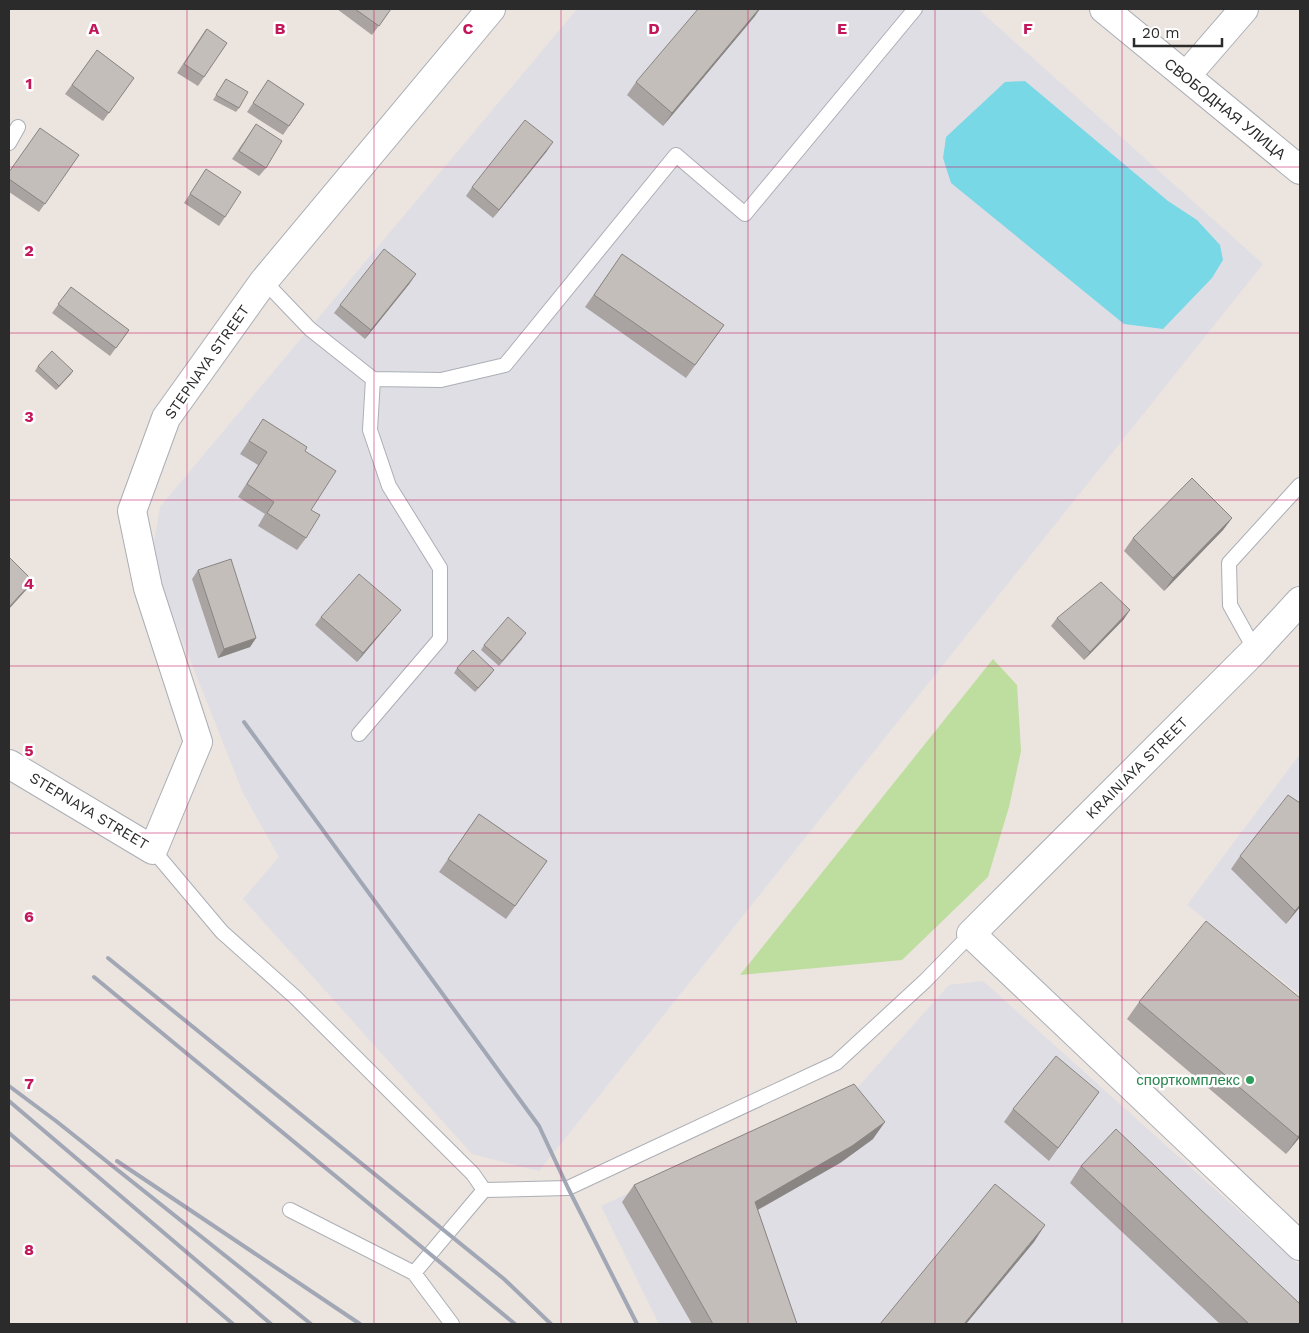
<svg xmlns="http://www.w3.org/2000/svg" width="1309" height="1333" font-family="'Work Sans',sans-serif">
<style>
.industrial{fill:#dfdee5}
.green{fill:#bdde9f}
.water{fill:#79d8e6}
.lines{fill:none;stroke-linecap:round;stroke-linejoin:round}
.lane-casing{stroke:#abafb6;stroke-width:16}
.street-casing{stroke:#abafb6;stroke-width:30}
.lane{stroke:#fff;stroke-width:14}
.street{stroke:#fff;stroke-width:28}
.rail{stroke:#a1a7b4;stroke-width:4}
.wall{fill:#a9a3a1}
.shaded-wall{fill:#898583}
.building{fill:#c4bebb;stroke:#898583}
.grid{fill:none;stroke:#c2185b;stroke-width:1;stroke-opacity:0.55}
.leisure-dot{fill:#2e9e5b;stroke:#fff;stroke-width:2}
.labels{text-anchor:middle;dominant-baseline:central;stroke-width:5;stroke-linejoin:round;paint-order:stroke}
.street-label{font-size:15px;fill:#2b2b2b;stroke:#fff}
.leisure-label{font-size:15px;fill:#27864d;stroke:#fff;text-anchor:end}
.grid-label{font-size:16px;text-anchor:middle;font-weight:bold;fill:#c2185b;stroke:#fff;stroke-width:5;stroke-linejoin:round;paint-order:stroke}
</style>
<rect width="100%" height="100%" fill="#ece4de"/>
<path class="industrial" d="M577,9H978L1263,264L539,1171L472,1154L243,899L279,857L243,793L151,561L160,507Z
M1300,754V995L1187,905Z
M983,981L1300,1266V1324H659L601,1206L858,1087L949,985Z"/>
<path class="green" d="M993,659L1017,685L1021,751L1009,807L988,877L902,960L740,975Z"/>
<path class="water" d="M1025,81L1168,201L1197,220L1220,245L1223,260L1212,278L1163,329L1124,324L951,183L943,158L946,137L1005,82Z"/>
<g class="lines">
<defs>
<path id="lane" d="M9,143L18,127
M264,281L310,329L373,379L441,380L505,365L676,155L745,214L915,9
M1255,650L1230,605L1229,563L1300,485
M359,734L440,639V568L389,486L370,430L373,379
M153,850L222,932L295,997L473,1174L484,1190L414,1273L452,1324
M484,1190L568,1188L836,1063L925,981L971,934
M290,1210L414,1273"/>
<path id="street" d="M1104,9L1300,170
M1186,76L1244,9
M1300,601L1255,650L971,934L1300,1246
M9,764L153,850L198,742L148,588L132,511L166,418L264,281L491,9"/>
</defs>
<use href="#lane" class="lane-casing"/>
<use href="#street" class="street-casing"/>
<use href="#lane" class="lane"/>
<use href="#street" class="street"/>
<path class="rail" d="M244,722L539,1126L568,1188L637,1324
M108,958L504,1279L551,1324
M94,977L515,1324
M9,1086L56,1121L311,1324
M9,1101L271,1324
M9,1133L233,1324
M117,1161L360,1324"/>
</g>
<path class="wall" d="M337,9H391L372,35Z
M755,16L663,126L627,95L636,82Z
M206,29L227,43L198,86L177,73Z
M97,50L134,78L103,121L65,94Z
M226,79L239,108L236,112L213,100Z
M268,80L304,104L283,135L247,112Z
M256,124L266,168L259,176L232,159Z
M547,151L493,218L466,196L472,187Z
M79,155L39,212L9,192V172Z
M206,169L225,217L219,226L184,203Z
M622,254L724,325L686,378L585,307Z
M410,283L365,339L334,313L340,305Z
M71,287L129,330L110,356L52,313Z
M38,366L73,371L70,375L56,390L35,371Z
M263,419L305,451L311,510L306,538L297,550L258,526L265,514L238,497L258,465L240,454Z
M1232,518L1223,530L1164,591L1124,551L1133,538Z
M198,570L256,638L250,647L218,658L192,579Z
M321,617L394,618L357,662L315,625Z
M1057,618L1124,619L1084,660L1051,626Z
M523,638L499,666L481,650L484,645Z
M457,668L491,674L475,692L454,673Z
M479,814L547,861L506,919L439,872Z
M1240,856L1300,907L1286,924L1231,869Z
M1139,1002L1300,1137L1286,1154L1127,1019Z
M1099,1092L1049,1161L1004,1122L1013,1109Z
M873,1139L840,1163L758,1210L797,1324H692L622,1202L634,1185Z
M1081,1166L1300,1324H1220L1070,1183Z"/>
<path class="shaded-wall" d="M759,9H760L755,16L663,126L672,113Z
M553,142L547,151L493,218L499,210Z
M416,274L410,283L365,339L371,330Z
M73,371L70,375L56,390L59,386Z
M1232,518L1223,530L1164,591L1173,578Z
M33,581L27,589L9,609V607Z
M401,610L394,618L357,662L363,653Z
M1130,610L1124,619L1084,660L1090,652Z
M256,638L250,647L218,658L224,649Z
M494,670L491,674L475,692L478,688Z
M1300,905V907L1286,924L1295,911Z
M885,1122L873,1139L840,1163L743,1218L755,1202Z
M1300,1134V1137L1286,1154L1298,1137Z
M1045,1225L1034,1242L966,1324H964Z"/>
<path class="building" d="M355,9H391L379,26Z
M698,9H759L672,113L636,82Z
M207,29L227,43L204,77L184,64Z
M97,50L134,78L109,113L72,85Z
M226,79L248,92L239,108L216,95Z
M268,80L304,104L289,126L253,103Z
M525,120L553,142L499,210L472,187Z
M256,124L282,141L266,168L239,151Z
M40,128L79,155L45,204L9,179V172Z
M206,169L241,192L225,217L190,194Z
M384,249L416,274L371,330L340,305Z
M622,254L724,325L695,365L594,295Z
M71,287L129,330L116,348L58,304Z
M52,351L73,371L59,386L38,366Z
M263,419L307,447L305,451L336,471L311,510L320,515L306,538L267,513L274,502L247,484L267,452L249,441Z
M1192,478L1232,518L1173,578L1133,538Z
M9,557L33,581L9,607Z
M231,559L256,638L224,649L198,570Z
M359,574L401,610L363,653L321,617Z
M1101,582L1130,610L1090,652L1057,618Z
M508,617L526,633L502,661L484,645Z
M473,650L494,670L478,688L457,668Z
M1288,795L1300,803V905L1295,911L1240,856Z
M479,814L547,861L515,906L448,859Z
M1206,921L1300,998V1134L1298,1137L1139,1002Z
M1056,1056L1099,1092L1058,1148L1013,1109Z
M854,1084L885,1122L852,1146L755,1202L797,1324H713L634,1185Z
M1116,1129L1300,1304V1324H1249L1081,1166Z
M995,1184L1045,1225L964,1324H880Z"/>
<path class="grid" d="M187,9V1324M374,9V1324M561,9V1324M748,9V1324M935,9V1324M1122,9V1324M9,167H1300M9,333H1300M9,500H1300M9,666H1300M9,833H1300M9,1000H1300M9,1166H1300"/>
<circle class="leisure-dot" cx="1250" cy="1080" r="5"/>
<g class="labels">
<g class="street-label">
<text transform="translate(1225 109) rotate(39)">СВОБОДНАЯ УЛИЦА</text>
<text transform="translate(207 362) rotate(-55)">STEPNAYA STREET</text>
<text transform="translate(1137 768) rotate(-45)">KRAINIAYA STREET</text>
<text transform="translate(89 811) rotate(31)">STEPNAYA STREET</text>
</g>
<g class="leisure-label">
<text x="1240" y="1080">спорткомплекс</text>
</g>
</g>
<g class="grid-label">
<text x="94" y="34">A</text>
<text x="280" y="34">B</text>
<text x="468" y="34">C</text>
<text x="654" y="34">D</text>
<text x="842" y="34">E</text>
<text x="1028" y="34">F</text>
<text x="29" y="89">1</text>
<text x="29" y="256">2</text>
<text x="29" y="422">3</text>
<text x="29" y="589">4</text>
<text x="29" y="756">5</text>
<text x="29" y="922">6</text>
<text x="29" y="1089">7</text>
<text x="29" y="1255">8</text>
</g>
<rect width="1309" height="1333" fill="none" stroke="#2b2b2b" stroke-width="20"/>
<path d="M1134 38v8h88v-8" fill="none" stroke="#2b2b2b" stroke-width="2.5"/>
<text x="1142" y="38" font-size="15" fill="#2b2b2b" stroke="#ffffff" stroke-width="4" paint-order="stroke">20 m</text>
</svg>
